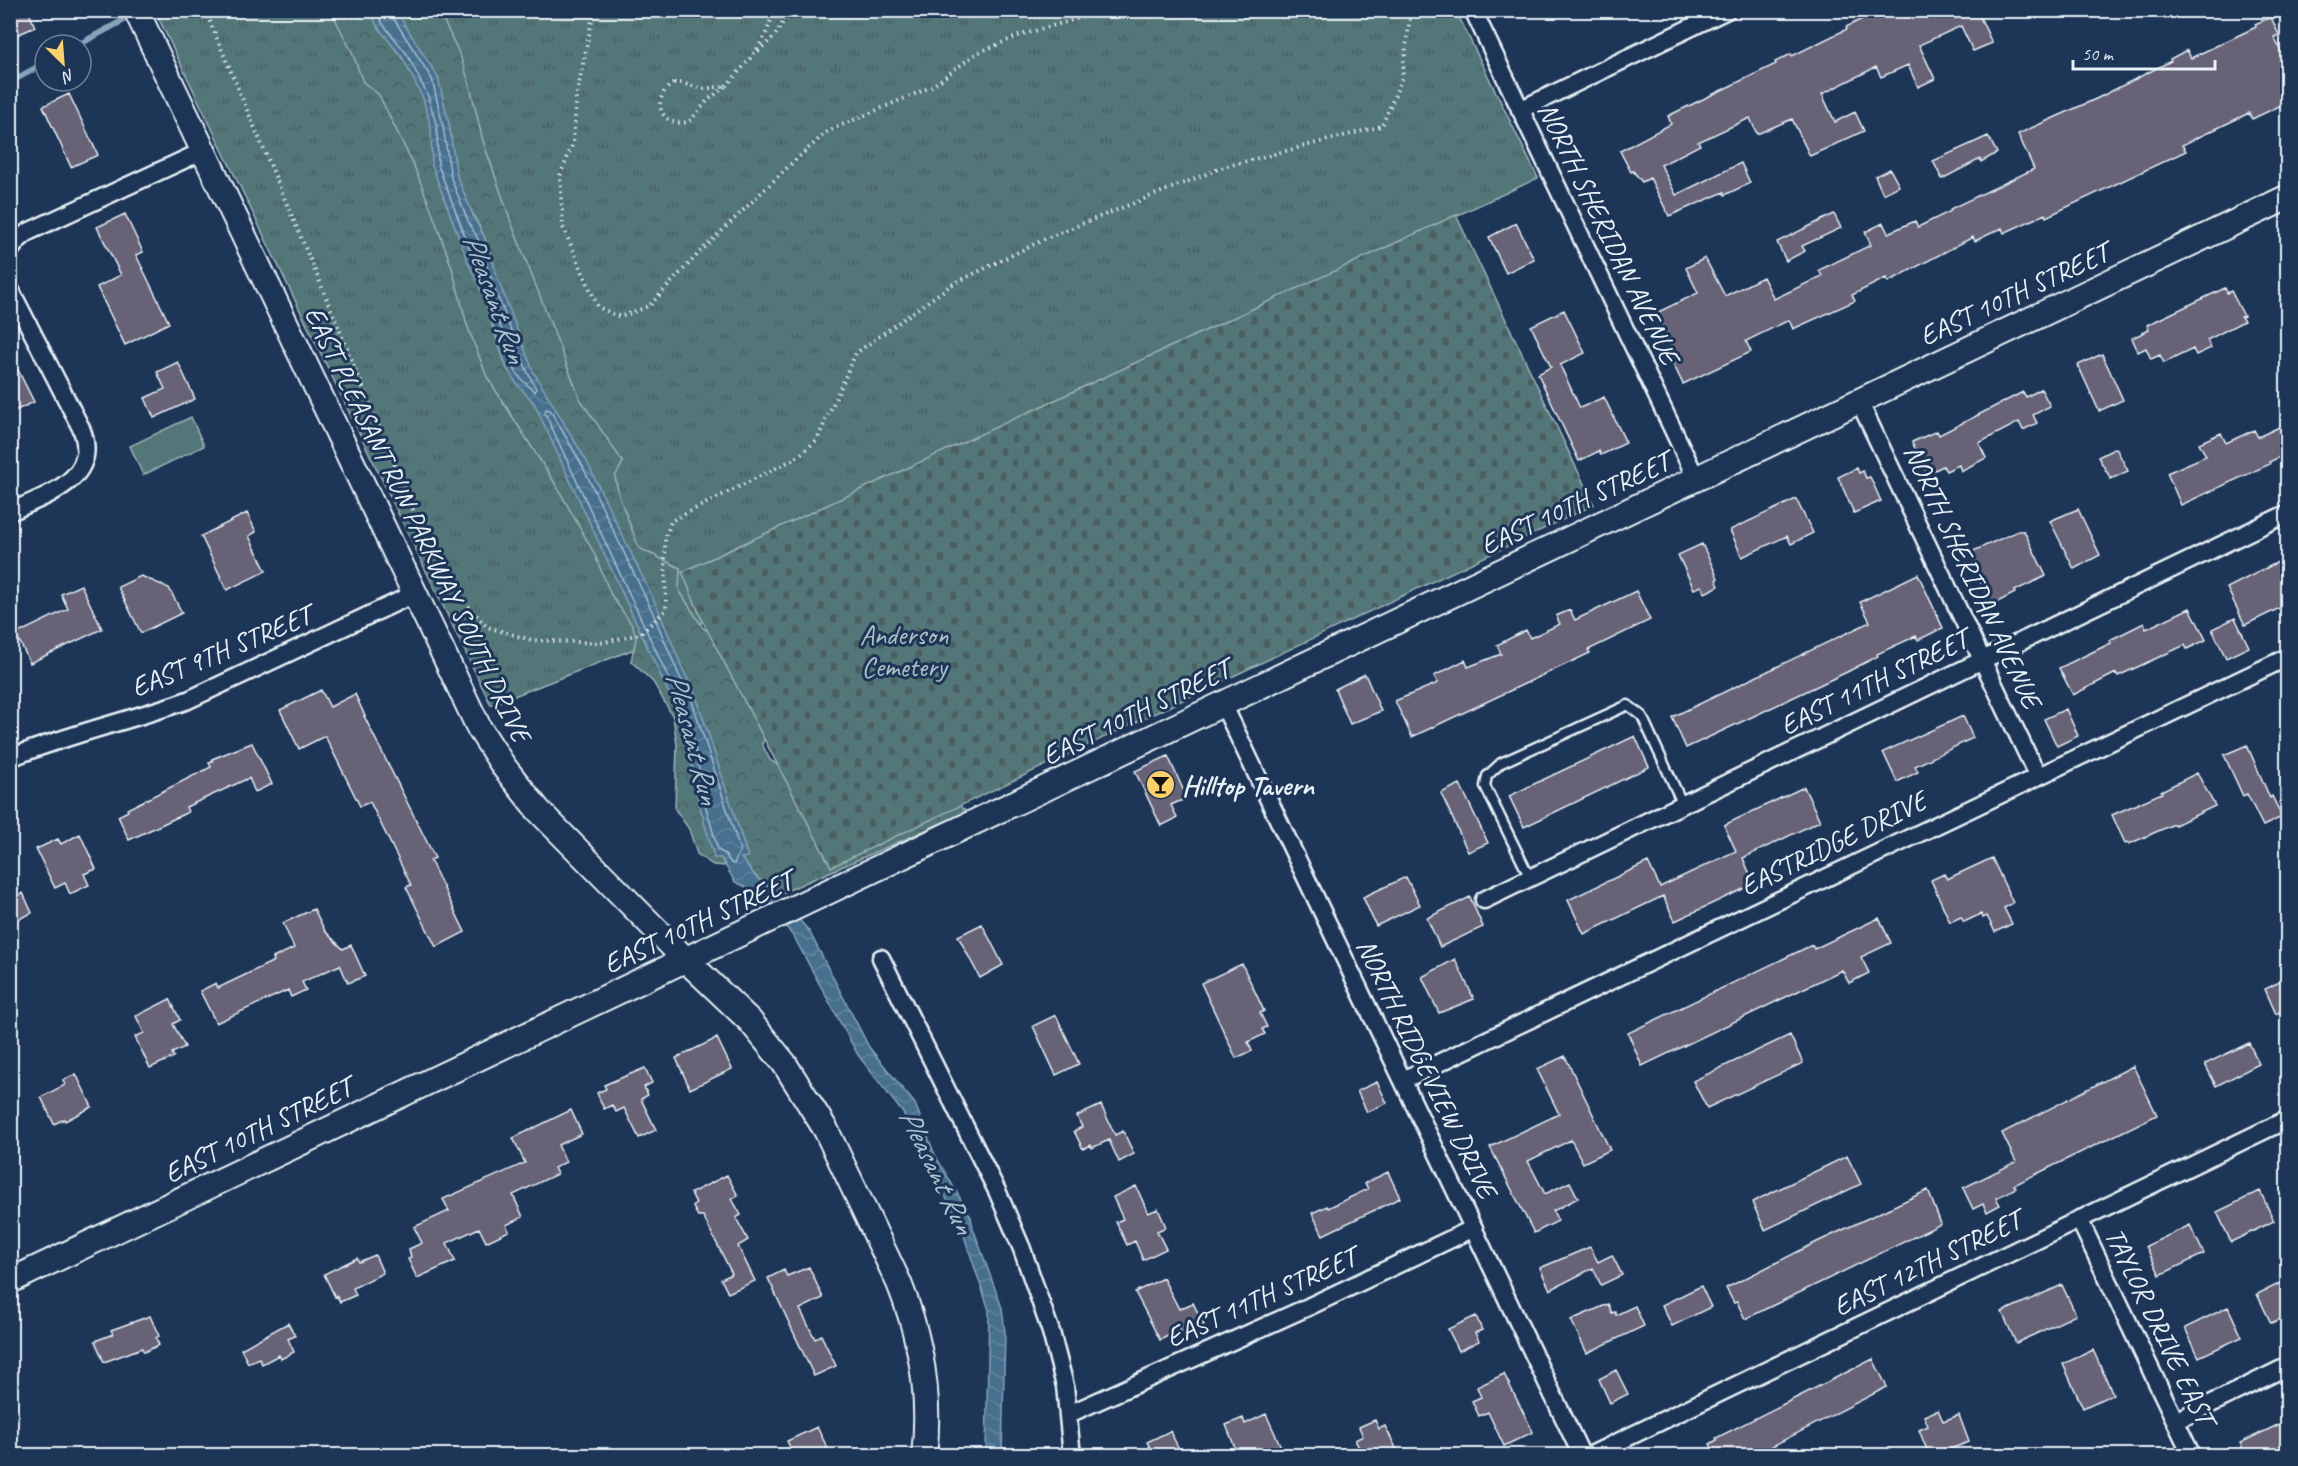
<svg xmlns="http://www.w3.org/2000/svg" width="2298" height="1466" font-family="Caveat,sans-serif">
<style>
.grass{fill:url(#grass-tufts);stroke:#9db4b8;stroke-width:1.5}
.forest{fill:url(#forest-crowns);stroke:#9db4b8;stroke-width:1.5}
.cemetery{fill:url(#cemetery-stones);stroke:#9db4b8;stroke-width:1.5}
.pitch{fill:#527678;stroke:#9db4b8;stroke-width:1.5}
.water{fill:url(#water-waves);stroke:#87a3b8;stroke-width:1.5}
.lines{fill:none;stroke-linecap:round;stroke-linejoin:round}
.shore{stroke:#a7bdce;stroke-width:1.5}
.stream{stroke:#87a3b8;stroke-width:6}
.building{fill:#676276;stroke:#e8f1f8;stroke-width:1.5}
.lane-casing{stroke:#e8f1f8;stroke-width:13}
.street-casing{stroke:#e8f1f8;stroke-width:21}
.secondary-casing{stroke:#e8f1f8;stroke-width:28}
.path{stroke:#e8f1f8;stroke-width:4;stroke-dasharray:1.5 4.5;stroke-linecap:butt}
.lane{stroke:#1d3557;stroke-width:8}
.street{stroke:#1d3557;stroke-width:16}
.secondary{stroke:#1d3557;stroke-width:24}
.labels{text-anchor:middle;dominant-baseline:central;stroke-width:6;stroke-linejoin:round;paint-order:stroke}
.street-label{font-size:28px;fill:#e8f1f8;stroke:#1d3557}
.park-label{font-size:28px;fill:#acc0c5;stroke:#1d3557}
.poi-label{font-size:28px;font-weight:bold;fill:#e8f1f8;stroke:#1d3557;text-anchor:start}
.water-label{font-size:30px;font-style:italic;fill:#afc4d3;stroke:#1d3557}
</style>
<defs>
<pattern id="grass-tufts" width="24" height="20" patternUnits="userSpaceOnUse" patternTransform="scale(1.5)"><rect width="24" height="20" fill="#527678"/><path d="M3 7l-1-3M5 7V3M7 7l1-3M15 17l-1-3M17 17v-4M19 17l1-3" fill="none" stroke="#4c5f61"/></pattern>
<pattern id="forest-crowns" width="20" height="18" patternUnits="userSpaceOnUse" patternTransform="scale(1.5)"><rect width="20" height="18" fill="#527678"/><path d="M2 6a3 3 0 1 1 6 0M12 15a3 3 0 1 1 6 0" fill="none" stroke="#4c5f61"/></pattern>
<pattern id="cemetery-stones" width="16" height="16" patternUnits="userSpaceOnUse" patternTransform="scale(1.5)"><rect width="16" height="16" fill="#527678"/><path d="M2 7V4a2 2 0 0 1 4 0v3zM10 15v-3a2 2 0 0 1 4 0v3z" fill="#4c5f61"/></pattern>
<pattern id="water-waves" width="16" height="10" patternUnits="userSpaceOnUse" patternTransform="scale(1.5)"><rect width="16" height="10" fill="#466f8e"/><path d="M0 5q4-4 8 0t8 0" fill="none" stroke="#61849f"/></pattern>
</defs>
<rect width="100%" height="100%" fill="#1d3557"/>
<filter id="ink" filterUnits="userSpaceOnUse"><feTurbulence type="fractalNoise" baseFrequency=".0167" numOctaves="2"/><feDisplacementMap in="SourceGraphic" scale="12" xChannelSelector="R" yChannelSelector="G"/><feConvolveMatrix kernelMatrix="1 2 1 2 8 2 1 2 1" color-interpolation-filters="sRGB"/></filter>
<g filter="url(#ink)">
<path class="grass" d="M155,11H1456L1538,178L683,572L703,622L491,705Z"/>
<path class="forest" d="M331,11H375L414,59L493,328L507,369L540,411L671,671L719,854L725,866L713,865L697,854L689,829L675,809L677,745L673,717L653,682L631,661L636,639L633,626L611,595L594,553L556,485L487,377L467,325L452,268L431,209L414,166L379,95L363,82L352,52Z
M389,11H439L460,55L470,86L483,141L511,222L580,399L623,462L615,477L620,499L639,548L680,568L679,590L703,628L715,635L773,722L762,744L770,760L814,788L951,799L967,812L777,895L770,886L758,879L737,853L715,777L534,386L507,317L495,269L484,236L452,173L453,156L449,124Z"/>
<path class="cemetery" d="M1456,215L1594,505L831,867L703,622L682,572Z"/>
<path class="pitch" d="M191,417L204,446L143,475L130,446Z"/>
<path class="water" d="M371,11H396L438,77L449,124L457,176L474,218L484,236L499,282L533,371L586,460L658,609L684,672L696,696L748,857L741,858L758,879L770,886L809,931L869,1047L915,1104L935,1155L971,1217L973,1228L1002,1308L1005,1332L1002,1455H986L989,1310L961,1227L903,1113L858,1055L795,939L763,895L735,882L721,858H714L700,807L685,728L534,403L516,383L507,369L485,299L468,262L432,166L431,128L423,98L402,57L377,26Z"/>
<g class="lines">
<path class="shore" d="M377,10L382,23L407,54L428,96L437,127L438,165L474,260L491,296L513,367L521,379L535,392L536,389L528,373L493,285L478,239L468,221L451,178L443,126L432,79L392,16L391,10
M546,409L550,410L581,463L652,611L679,675L691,698L740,850L734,864L731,863L725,854L718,850L706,807L691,726L545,413Z"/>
<path class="stream" d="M78,45L122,21
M10,82L45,63"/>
</g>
<path class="building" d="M10,10H28L35,27L10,38Z
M1880,10H1994L1980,17L1992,43L1973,51L1961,26L1919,45L1935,79L1918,87L1908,65L1881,77L1876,67L1822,94L1835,122L1855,112L1864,131L1810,156L1792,119L1757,134L1750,118L1698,142L1700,145L1661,165L1676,195L1741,163L1750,183L1725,195L1724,192L1669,216L1650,178L1642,182L1633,171L1631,172L1620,151L1671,124L1668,116L1776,64L1775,62L1791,54L1792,56L1847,29L1846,27Z
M2271,17L2279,35L2274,37L2288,66V102L2252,119L2249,113L2222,126L2182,145L2186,151L2046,217L2045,214L2004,233L2002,228L1975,241L1973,237L1888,282L1886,278L1852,295L1855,301L1793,329L1789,320L1746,341L1751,352L1683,384L1668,353L1674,350L1656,313L1698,293L1686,268L1705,258L1725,296L1763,277L1774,299L1822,276L1819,270L1871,245L1865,232L1883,223L1888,233L1915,221L1918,227L1951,211L1950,209L2034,169L2018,134L2098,98L2171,61L2170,59L2187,50L2191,58L2256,27L2255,24Z
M69,94L98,155L71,167L43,106Z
M1988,136L1997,153L1981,162L1980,159L1942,179L1933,161Z
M1890,169L1899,186L1883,194L1875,176Z
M125,214L143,252L136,255L169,323L125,345L97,287L121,275L97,227Z
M1834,214L1841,228L1802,246L1805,251L1786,261L1777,242Z
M1516,223L1534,259L1506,273L1489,237Z
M2225,288L2227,293L2231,291L2244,316L2241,317L2244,321L2207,340L2211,348L2196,355L2193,349L2164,363L2160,355L2151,359L2146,348L2138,352L2132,338L2149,330L2147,325Z
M1564,310L1585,353L1560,365L1580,408L1604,397L1626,443L1601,455L1599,451L1579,461L1538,374L1551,367L1531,326Z
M10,354L34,402L10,413Z
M2102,354L2123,400L2099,411L2078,365Z
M178,362L195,399L154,418L145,398L165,389L157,372Z
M2041,389L2050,406L2033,415L2037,423L2023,430L2019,422L1979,443L1986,458L1961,471L1959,465L1946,471L1943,466L1927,474L1912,442L1937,431L1939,435L2023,392L2026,397Z
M2288,423V453L2269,462L2270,464L2181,505L2167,473L2206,456L2199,443L2221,433L2226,443L2254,430L2258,437Z
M2116,448L2128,471L2111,479L2098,457Z
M1857,468L1859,473L1863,471L1866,478L1870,477L1881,501L1854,513L1838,477Z
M1796,499L1813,533L1791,544L1787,536L1742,557L1730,530Z
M2078,509L2100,555L2074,569L2050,521Z
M247,513L256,532L249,536L266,571L227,590L201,536Z
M2018,531H2024L2046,576L2014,591L2015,593L1992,605L1975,571L1979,569L1971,552Z
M1702,544L1718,578L1716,580L1719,586L1705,593L1702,586L1694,589L1678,555Z
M2280,561L2288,575V604L2245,625L2227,588Z
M1918,574L1943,628L1918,640L1916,636L1877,654L1878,656L1847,672L1686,748L1672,717L1870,622L1860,602Z
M141,576L169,588L182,613L141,633L118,587Z
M81,585L102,629L30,663L16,634L68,609L61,594Z
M1636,591L1650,620L1588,650L1590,653L1412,737L1395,701L1438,683L1434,676L1465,660L1468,667L1501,654L1497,645L1526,630L1530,638L1560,624L1556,616L1570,610L1575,620Z
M2190,608L2206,640L2187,649L2185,645L2118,676L2116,673L2073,695L2059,668L2111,643L2110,640L2144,623L2146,629Z
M2235,618L2249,647L2226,658L2212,629Z
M1365,674L1381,711L1350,724L1335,689Z
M321,690L330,707L355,694L365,716H364L435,858L430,860L465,932L436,947L406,887L411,885L370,802L360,806L325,736L299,749L280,710Z
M2066,709L2078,736L2057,746L2044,719Z
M1963,716L1973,738L1915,766L1918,772L1897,782L1883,752Z
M1635,736L1649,767L1524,827L1509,796Z
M252,743L272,784L255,792L249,778L186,807L188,812L129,840L118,816L128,811L127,809L211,767L209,763L213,761L212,759Z
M2247,745L2270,798L2272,796L2282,817L2263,826L2247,794L2243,796L2224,755Z
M1168,756L1187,798L1171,805L1177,818L1161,826L1135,771Z
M2197,773L2215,806L2175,825L2174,824L2129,844L2128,842L2125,843L2112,815L2162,793L2161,791Z
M1460,784L1488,843L1468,852L1441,793Z
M1804,787L1820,821L1743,858L1754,884L1675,921L1663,896L1584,934L1568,900L1648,862L1660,887L1736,851L1724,825Z
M80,834L96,869L84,874L89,885L70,894L65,883L55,888L36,849L58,839L61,844Z
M1992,858L2013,903L2004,908L2012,924L1995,932L1987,916L1983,918L1981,914L1964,922L1961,917L1950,922L1931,880L1944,874L1947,879Z
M1406,877L1420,905L1376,926L1363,897Z
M23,893L32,913L10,923V899Z
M1470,897L1483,927L1440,947L1427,918Z
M314,909L325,931L343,949L351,945L365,976L348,983L340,965L302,982L306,990L291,997L288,990L216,1023L200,991L216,983L218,988L274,961L273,958L294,948L283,923Z
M1879,918L1891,943L1861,957L1869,973L1849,983L1842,970L1642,1066L1628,1033L1812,945L1814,949Z
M982,924L1003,965L980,978L958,936Z
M1455,959L1474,999L1439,1013L1422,977Z
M1242,964L1264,1011L1260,1013L1267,1027L1262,1029L1265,1034L1248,1042L1252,1051L1236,1058L1201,983Z
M2288,978V1008L2276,1014L2265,989Z
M170,999L180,1020L173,1024L185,1047L172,1053L174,1057L150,1068L135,1037L144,1033L136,1016Z
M1056,1015L1079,1064L1056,1075L1033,1026Z
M1790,1035L1803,1063L1707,1108L1693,1081Z
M717,1038L732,1069L690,1089L676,1058Z
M2249,1043L2259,1064L2216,1086L2205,1064Z
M1565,1056L1610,1150L1583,1163L1571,1140L1528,1161L1545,1194L1570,1182L1578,1198L1553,1211L1558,1221L1534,1233L1490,1147L1559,1114L1537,1069Z
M2133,1066L2157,1115L2014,1185L2016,1188L1996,1198L2000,1205L1987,1212L1983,1204L1973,1209L1963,1188L2016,1162L2002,1133Z
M645,1068L652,1083L644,1087L648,1095L641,1099L656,1130L639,1138L624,1108L616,1112L612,1105L604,1109L597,1093L606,1089L604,1085Z
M76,1074L92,1107L65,1121L64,1119L54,1124L41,1097L65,1085L63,1080Z
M1377,1082L1387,1103L1367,1112L1357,1091Z
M1101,1105L1115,1135L1123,1131L1134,1154L1119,1162L1109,1140L1092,1148L1091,1145L1083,1149L1074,1131L1082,1127L1077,1116Z
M571,1110L582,1134L558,1145L566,1162L554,1168L557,1174L513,1195L523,1217L506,1225L509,1231L486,1242L479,1228L447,1243L455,1261L417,1278L408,1259L411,1257L409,1249L422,1243L414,1227L449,1211L443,1199L525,1163L513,1138Z
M1847,1156L1861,1184L1765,1230L1752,1202Z
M1388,1172L1400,1198L1323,1235L1312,1213L1327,1206L1328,1208L1368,1189L1365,1183Z
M727,1175L738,1196L732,1199L741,1215L736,1218L748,1240L738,1246L755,1281L728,1293L721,1279L732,1274L703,1216H698L693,1207L696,1203L691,1193Z
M1136,1186L1148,1213L1158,1209L1166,1227L1157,1231L1166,1249L1143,1260L1135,1241L1127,1245L1116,1222L1123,1219L1113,1197Z
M1928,1190L1941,1224L1745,1319L1737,1302L1734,1303L1726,1288L1817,1242Z
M2260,1191L2274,1221L2231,1242L2217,1212Z
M2190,1225L2204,1254L2160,1275L2146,1246Z
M1590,1247L1598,1262L1612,1255L1622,1275L1601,1285L1593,1268L1550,1290L1540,1268Z
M375,1255L383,1273L353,1288L356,1295L340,1302L337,1296L335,1297L324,1274L357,1258L359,1262Z
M809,1267L823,1298L800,1309L815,1339L821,1335L836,1366L814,1376L768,1278L784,1270L787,1276Z
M1163,1278L1179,1309L1193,1303L1204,1325L1183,1335L1180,1330L1160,1340L1135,1292Z
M2288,1280V1316L2271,1323L2257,1294Z
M2062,1285L2076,1315L2016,1343L2002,1312Z
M1701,1286L1711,1307L1672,1326L1662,1305Z
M1608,1304L1612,1313L1615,1312L1616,1315L1635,1306L1644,1326L1587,1353L1571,1320Z
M2228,1307L2242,1337L2199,1357L2185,1328Z
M150,1316L159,1336L156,1338L159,1345L144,1352L142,1348L104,1362L95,1341L113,1334L111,1330Z
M1476,1316L1482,1330L1475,1333L1479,1341L1459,1351L1448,1329Z
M288,1323L295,1336L288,1339L294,1352L281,1359L279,1355L262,1364L259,1358L248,1363L241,1349Z
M2093,1350L2113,1394L2083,1408L2063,1364Z
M1873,1359L1887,1387L1755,1455H1716L1710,1444L1717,1440L1716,1438Z
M1616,1370L1628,1394L1610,1403L1599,1379Z
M1504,1374L1533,1432L1504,1446L1488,1412L1479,1416L1472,1401L1481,1397L1477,1387Z
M1938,1410L1943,1421L1959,1415L1969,1442L1934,1455H1929L1919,1430L1928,1426L1924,1416Z
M1266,1414L1282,1449L1267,1455H1238L1226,1425L1243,1418L1245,1424Z
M1375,1420L1379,1429L1385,1426L1397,1450L1384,1455L1379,1449L1363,1455L1355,1440L1363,1436L1359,1427Z
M2288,1420V1455H2246L2240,1443Z
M817,1427L831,1455H794L787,1441Z
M1170,1431L1182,1455H1154L1147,1442Z"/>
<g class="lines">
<defs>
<path id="lane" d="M1530,878L1485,786L1487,776L1501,763L1628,705L1642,716L1683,805"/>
<path id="street" d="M1473,10L1696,478
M1520,110L1727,10
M10,251L17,241L28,232L203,151
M10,289L81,428C102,479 46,495 10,512
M1859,401L2037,775
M1223,704L1582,1456
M10,758C68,734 129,721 188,700L414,594
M1484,900L2288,513
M881,958L998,1193L1022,1249L1051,1332L1065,1386L1072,1456
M1403,1080L2288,657
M2079,1219L2192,1456
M1069,1414L1308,1307L1474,1228
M2176,1421L2288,1366
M1589,1456L2288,1119"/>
<path id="secondary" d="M136,10L479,728L504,767L538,810L686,960L750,1021L784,1063L826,1130L899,1283C921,1338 931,1397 924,1456
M10,1281L2288,197"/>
</defs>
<use href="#lane" class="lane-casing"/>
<use href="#street" class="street-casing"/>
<use href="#secondary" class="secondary-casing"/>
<path class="path" d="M205,10L321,285L439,573L487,627L531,640L600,643L640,634L666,610L665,539L671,521L796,458L817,440L856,353L951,285L1049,237L1224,167L1382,126L1402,78L1411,10
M594,10L576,99L573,143L560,176L563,227L598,307L620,317L649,306L701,251L791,164L828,131L931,87L977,53L1021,35L1107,10
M758,51L774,37L791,10
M674,83H681L703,89L726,86L708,100L690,121C662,131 648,98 674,83Z
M726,86C746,64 768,42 773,10"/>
<use href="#lane" class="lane"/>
<use href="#street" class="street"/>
<use href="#secondary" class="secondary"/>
</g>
</g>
<defs>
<symbol id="bar-disc" viewBox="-11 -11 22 22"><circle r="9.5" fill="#ffd166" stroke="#1d3557"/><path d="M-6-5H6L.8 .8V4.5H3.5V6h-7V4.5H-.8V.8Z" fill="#111"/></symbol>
</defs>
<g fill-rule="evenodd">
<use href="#bar-disc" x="1144" y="768" width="33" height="33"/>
</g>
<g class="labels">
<g class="street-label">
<text transform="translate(1609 233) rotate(64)">NORTH SHERIDAN AVENUE</text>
<text transform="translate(2014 294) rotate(-25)">EAST 10TH STREET</text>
<text transform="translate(1575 503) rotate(-25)">EAST 10TH STREET</text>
<text transform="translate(418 524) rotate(64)">EAST PLEASANT RUN PARKWAY SOUTH DRIVE</text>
<text transform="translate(1973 576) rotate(65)">NORTH SHERIDAN AVENUE</text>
<text transform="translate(221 651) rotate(-23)">EAST 9TH STREET</text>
<text transform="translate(1874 682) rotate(-26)">EAST 11TH STREET</text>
<text transform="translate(1136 712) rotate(-26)">EAST 10TH STREET</text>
<text transform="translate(1833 843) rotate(-26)">EASTRIDGE DRIVE</text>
<text transform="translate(698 922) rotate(-25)">EAST 10TH STREET</text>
<text transform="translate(1427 1068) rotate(64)">NORTH RIDGEVIEW DRIVE</text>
<text transform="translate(258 1130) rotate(-26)">EAST 10TH STREET</text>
<text transform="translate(1927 1263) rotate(-26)">EAST 12TH STREET</text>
<text transform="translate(1261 1297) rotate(-24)">EAST 11TH STREET</text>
<text transform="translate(2160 1326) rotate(64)">TAYLOR DRIVE EAST</text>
</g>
<g class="park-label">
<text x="904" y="634">Anderson<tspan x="904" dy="32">Cemetery</tspan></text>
</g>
<g class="poi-label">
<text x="1182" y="785">Hilltop Tavern</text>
</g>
<g class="water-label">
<text transform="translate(495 298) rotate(70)">Pleasant Run</text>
<text transform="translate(693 738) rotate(75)">Pleasant Run</text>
<text transform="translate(937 1171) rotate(64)">Pleasant Run</text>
</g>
</g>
<rect width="2298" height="1466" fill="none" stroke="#1d3557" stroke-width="36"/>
<rect x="18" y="18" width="2262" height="1430" fill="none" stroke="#e8f1f8" stroke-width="2" filter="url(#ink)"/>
<g transform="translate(63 63) rotate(155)"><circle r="28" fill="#1d3557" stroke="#6e8097" stroke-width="1.5"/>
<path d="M0-4.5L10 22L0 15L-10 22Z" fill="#ffd166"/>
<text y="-9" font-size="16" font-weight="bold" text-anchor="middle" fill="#e8f1f8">N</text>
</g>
<path d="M2073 60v9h142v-9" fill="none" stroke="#e8f1f8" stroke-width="3"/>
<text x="2082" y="60" font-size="18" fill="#e8f1f8" stroke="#1d3557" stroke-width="4.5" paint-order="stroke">50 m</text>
</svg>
